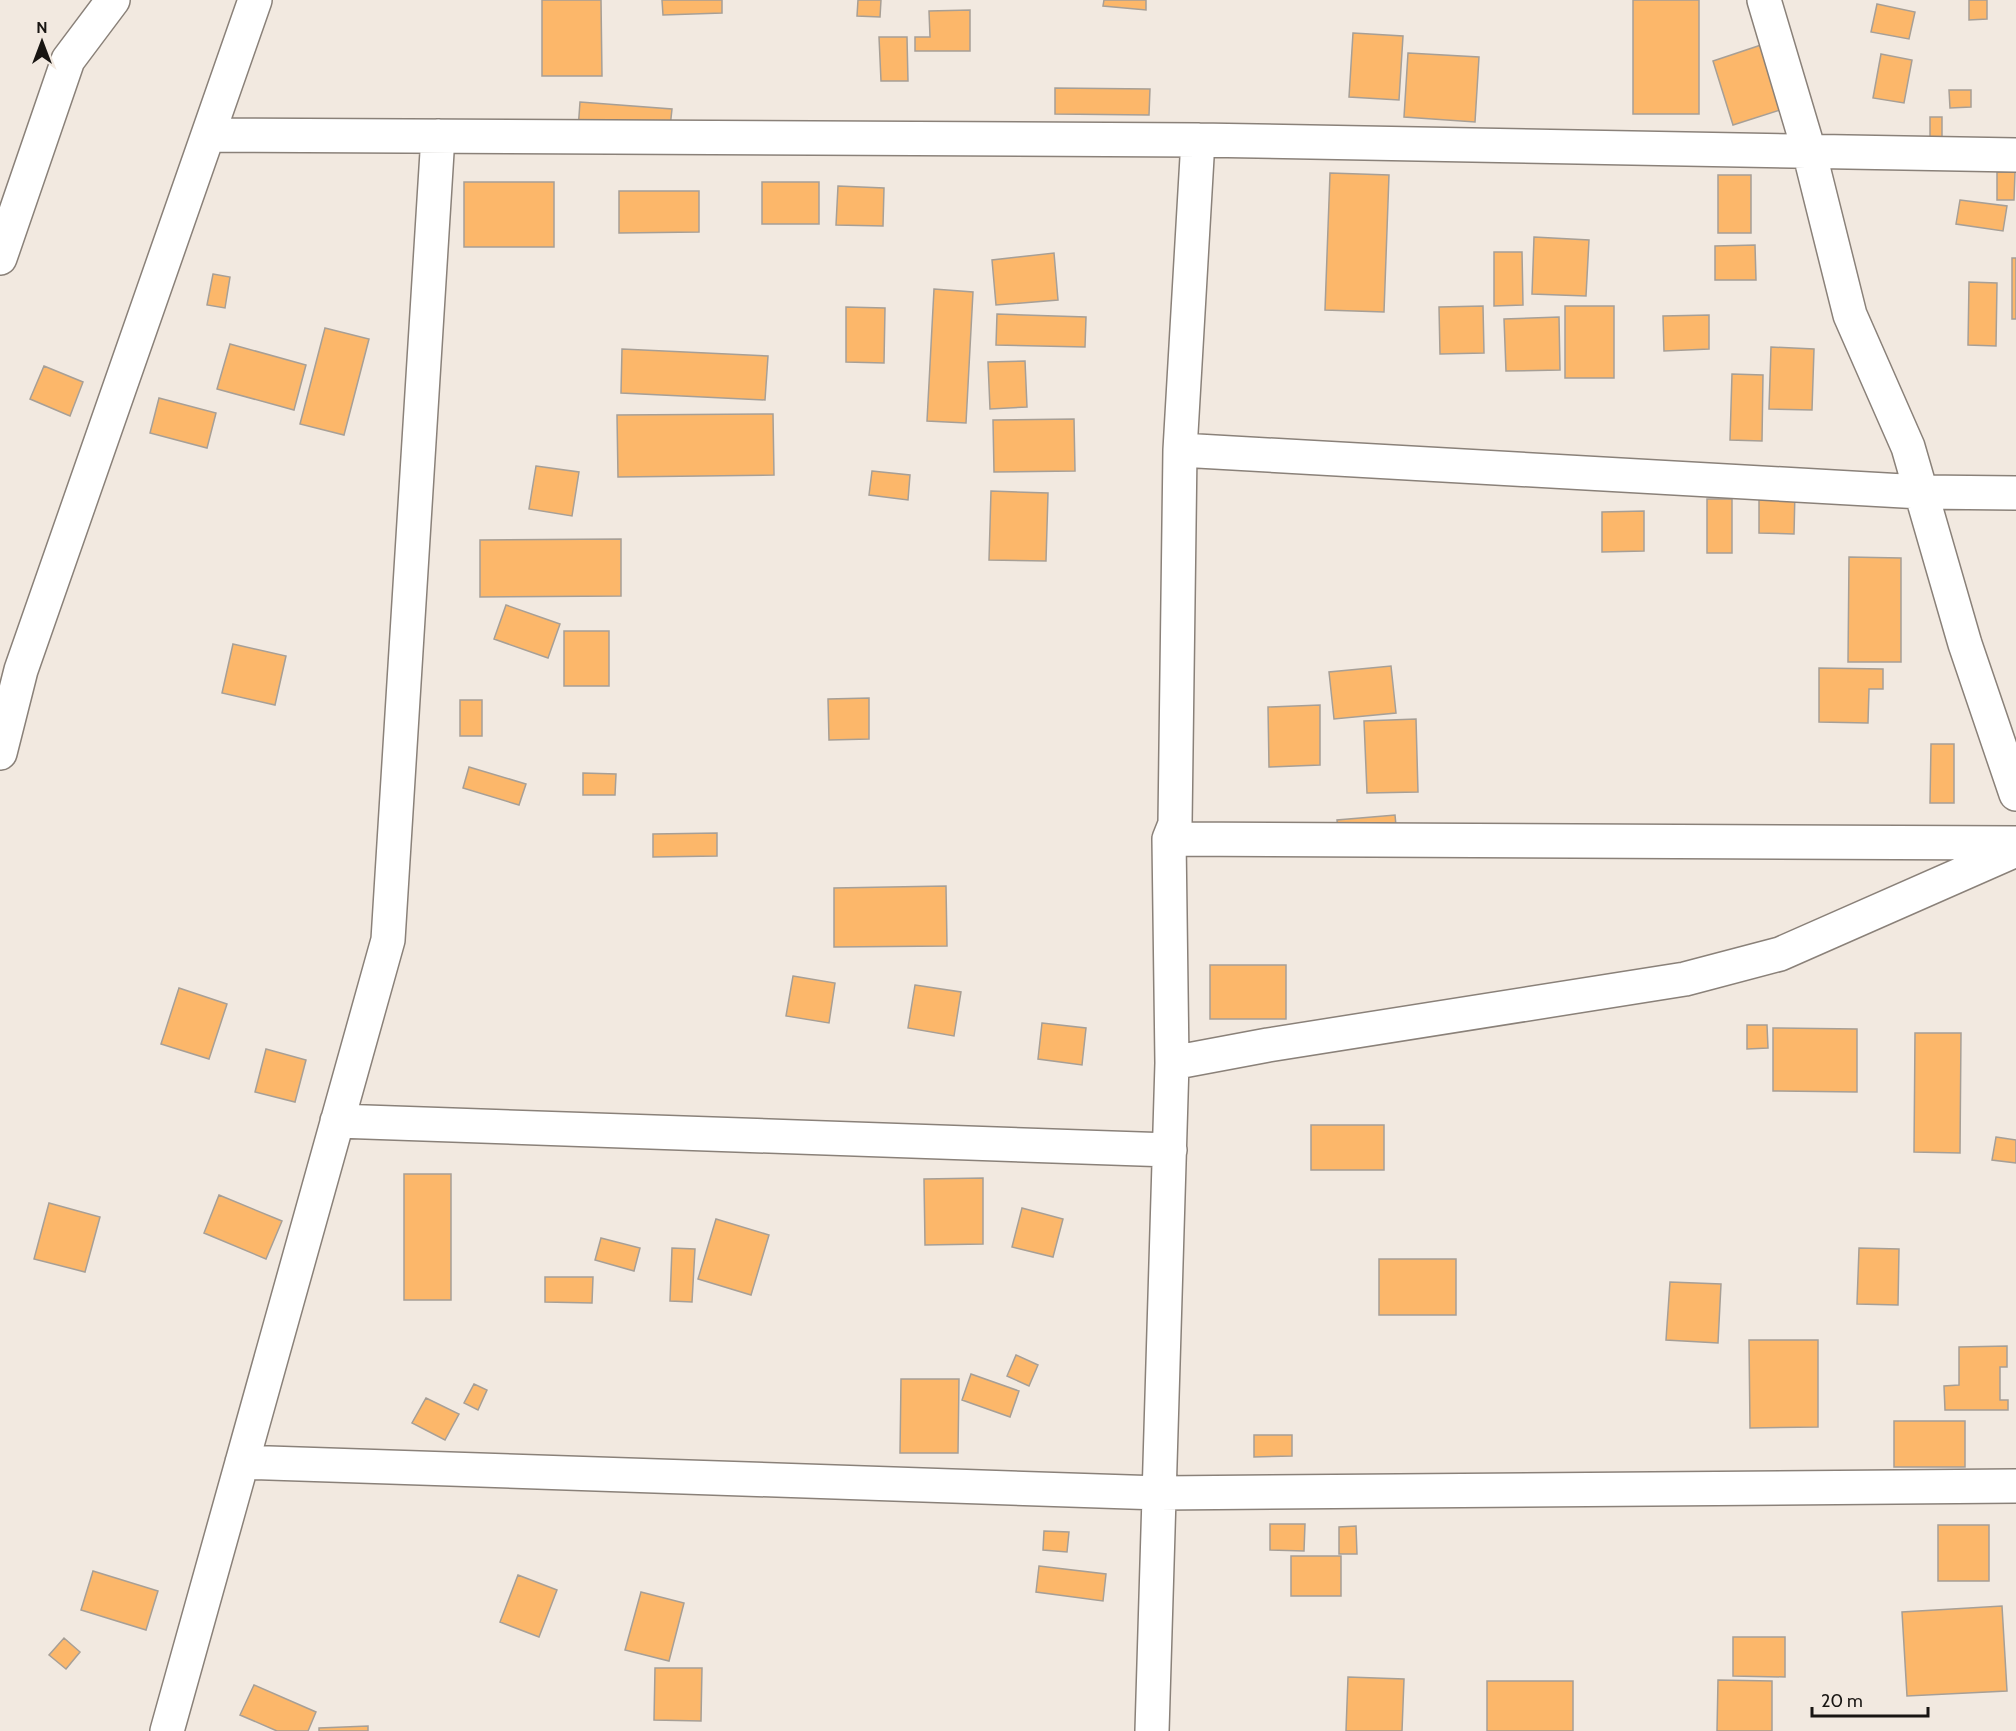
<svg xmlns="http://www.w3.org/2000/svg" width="2016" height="1731" font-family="Cabin,sans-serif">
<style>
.building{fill:#fcb76a;stroke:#a79f96;stroke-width:1.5}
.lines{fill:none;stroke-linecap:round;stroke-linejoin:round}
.street-casing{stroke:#8a8179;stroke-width:36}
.street{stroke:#fff;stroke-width:33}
</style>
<rect width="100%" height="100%" fill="#f2e9e0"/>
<path class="building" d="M542,0H601L602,76H542Z
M662,0H722V13L663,15Z
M858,0H881L880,17L857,16Z
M1104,0H1146V10L1103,6Z
M1633,0H1699V114H1633Z
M1969,0H1987V19L1969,20Z
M1877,4L1915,12L1909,39L1871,32Z
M970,10V51H915V37H930L929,11Z
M1353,33L1403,36L1399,100L1349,97Z
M879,37H907L908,81H881Z
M1761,45L1783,109L1733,125L1713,61Z
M1408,53L1479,57L1475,122L1404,117Z
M1881,54L1912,60L1904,103L1873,98Z
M1055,88L1150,89L1149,115L1055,114Z
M1949,90H1971V107L1950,108Z
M580,102L672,109L669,137L578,130Z
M1930,117H1942V140H1930Z
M1997,172H2015L2014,200H1997Z
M1330,173L1389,175L1384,312L1325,310Z
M1718,175H1751V233H1718Z
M464,182H554V247H464Z
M762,182H819V224H762Z
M838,186L884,188L883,226L836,225Z
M619,191H699V232L619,233Z
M1960,200L2007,206L2003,231L1956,224Z
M1534,237L1589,240L1586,296L1532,294Z
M1755,245L1756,280H1715V246Z
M1494,252H1522L1523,305L1494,306Z
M1054,253L1058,300L996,305L992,260Z
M2012,258H2016V319H2012Z
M213,274L230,277L225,308L207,305Z
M1969,282L1997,283L1996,346L1968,345Z
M934,289L973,292L966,423L927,421Z
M1483,306L1484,353L1440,354L1439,307Z
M1565,306H1614V378H1565Z
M846,307L885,308L884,363L846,362Z
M997,314L1086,317L1085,347L996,345Z
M1709,315V349L1664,351L1663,316Z
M1559,317L1560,370L1506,371L1504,319Z
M325,328L369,339L344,435L300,424Z
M230,344L306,365L294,410L217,389Z
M1771,347L1814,349L1812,410L1769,409Z
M622,349L768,356L765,400L621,393Z
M1025,361L1027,407L990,409L988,362Z
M44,366L83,382L70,416L30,399Z
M1732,374L1763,375L1762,441L1730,440Z
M159,398L216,413L207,448L150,433Z
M773,414L774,475L618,477L617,415Z
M1074,419L1075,471L994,472L993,420Z
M536,466L579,472L572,516L529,509Z
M872,471L910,475L908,500L869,495Z
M991,491L1048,493L1046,561L989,560Z
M1759,491H1795L1794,534L1759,533Z
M1707,499H1732V553H1707Z
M1644,511V551L1602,552V512Z
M621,539V596L480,597V540Z
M1849,557L1901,558V662H1848Z
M506,605L560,624L548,658L494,639Z
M564,631H609V686H564Z
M233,644L286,656L275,705L222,693Z
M1391,666L1396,713L1334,719L1329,672Z
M1819,668L1883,669V689H1869L1868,723L1819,722Z
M869,698V739L829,740L828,699Z
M460,700H482V736H460Z
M1320,705V765L1269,767L1268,707Z
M1416,719L1418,792L1367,793L1364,721Z
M1931,744H1954V803H1930Z
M469,767L526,784L519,805L463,788Z
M583,773L616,774L615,795H583Z
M1395,815L1398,846L1340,851L1337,820Z
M717,833V856L653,857V834Z
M946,886L947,946L834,947V888Z
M1210,965H1286V1019H1210Z
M793,976L835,983L829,1023L786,1016Z
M915,985L961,992L954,1036L908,1028Z
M179,988L227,1004L209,1059L161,1044Z
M1042,1023L1086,1028L1082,1065L1038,1059Z
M1747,1025H1767L1768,1048L1747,1049Z
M1773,1028L1857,1029V1092L1773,1091Z
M1915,1033H1961L1960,1153L1914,1152Z
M266,1049L306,1060L295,1102L255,1092Z
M1311,1125H1384V1170H1311Z
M1996,1137L2016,1140V1163L1992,1160Z
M404,1174H451V1300H404Z
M983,1178V1244L925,1245L924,1179Z
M219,1195L282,1221L266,1259L204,1233Z
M49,1203L100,1217L85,1272L34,1259Z
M1022,1208L1063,1219L1053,1257L1012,1247Z
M716,1219L769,1235L751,1295L698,1279Z
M601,1238L640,1248L634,1271L595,1260Z
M672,1248L695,1249L692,1302L670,1301Z
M1859,1248L1899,1249L1898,1305L1857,1304Z
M1379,1259H1456V1315H1379Z
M545,1277H593L592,1303L545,1302Z
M1670,1282L1721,1284L1718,1343L1666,1340Z
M1749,1340H1818V1427L1750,1428Z
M2007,1346V1367H2000V1400H2008V1410H1945L1944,1386L1959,1385V1347Z
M1016,1355L1038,1365L1029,1386L1007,1376Z
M971,1374L1019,1391L1010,1417L962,1400Z
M901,1379H959L958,1453H900Z
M474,1384L487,1390L478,1410L464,1403Z
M426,1398L459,1414L445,1440L412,1423Z
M1894,1421H1965V1467H1894Z
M1254,1435H1292V1456L1254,1457Z
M1270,1524H1305L1304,1551L1270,1550Z
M1938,1525H1989V1581H1938Z
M1356,1526L1357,1554H1339V1527Z
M1044,1531L1069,1532L1067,1552L1043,1550Z
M1291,1556H1341V1596H1291Z
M1039,1566L1106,1574L1103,1601L1036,1592Z
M93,1571L158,1591L146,1630L81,1610Z
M518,1575L557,1590L539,1637L500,1622Z
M641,1592L684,1603L669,1661L625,1650Z
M2002,1606L2007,1691L1907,1696L1902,1612Z
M1733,1637H1785V1677L1733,1676Z
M64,1638L80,1652L66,1669L49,1655Z
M655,1668H702L701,1721L654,1720Z
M1348,1677L1404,1679L1402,1731H1346Z
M1718,1680L1772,1681V1731H1717Z
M1487,1681H1573V1731H1487Z
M254,1685L316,1712L308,1731H277L240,1715Z
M368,1726V1731H319V1728Z"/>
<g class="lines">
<defs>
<path id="street" d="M1764,0L1809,151L1850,315L1908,447L1965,644L2016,794
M209,135L1198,140L2016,155
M0,258L68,60L113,0
M1180,450L1921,492L2016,493
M0,753L21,670L255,0
M1169,839L2016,843
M1172,1063L1268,1045L1685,979L1780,954L2016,850
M337,1121L1170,1150
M242,1462L1160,1493L2016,1486
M167,1731L388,940L438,136
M1152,1731L1172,1063L1169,839L1175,824L1180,450L1198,140"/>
</defs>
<use href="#street" class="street-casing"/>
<use href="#street" class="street"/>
</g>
<g transform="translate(42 42)" stroke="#f2e9e0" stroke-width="4.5" paint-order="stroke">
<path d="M0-4.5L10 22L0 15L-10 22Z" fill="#181512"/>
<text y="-9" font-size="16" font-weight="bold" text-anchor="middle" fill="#181512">N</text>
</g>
<path d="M1812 1707v9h116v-9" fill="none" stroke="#181512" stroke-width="3"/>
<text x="1821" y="1707" font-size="18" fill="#181512" stroke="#f2e9e0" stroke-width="4.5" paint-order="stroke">20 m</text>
</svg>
